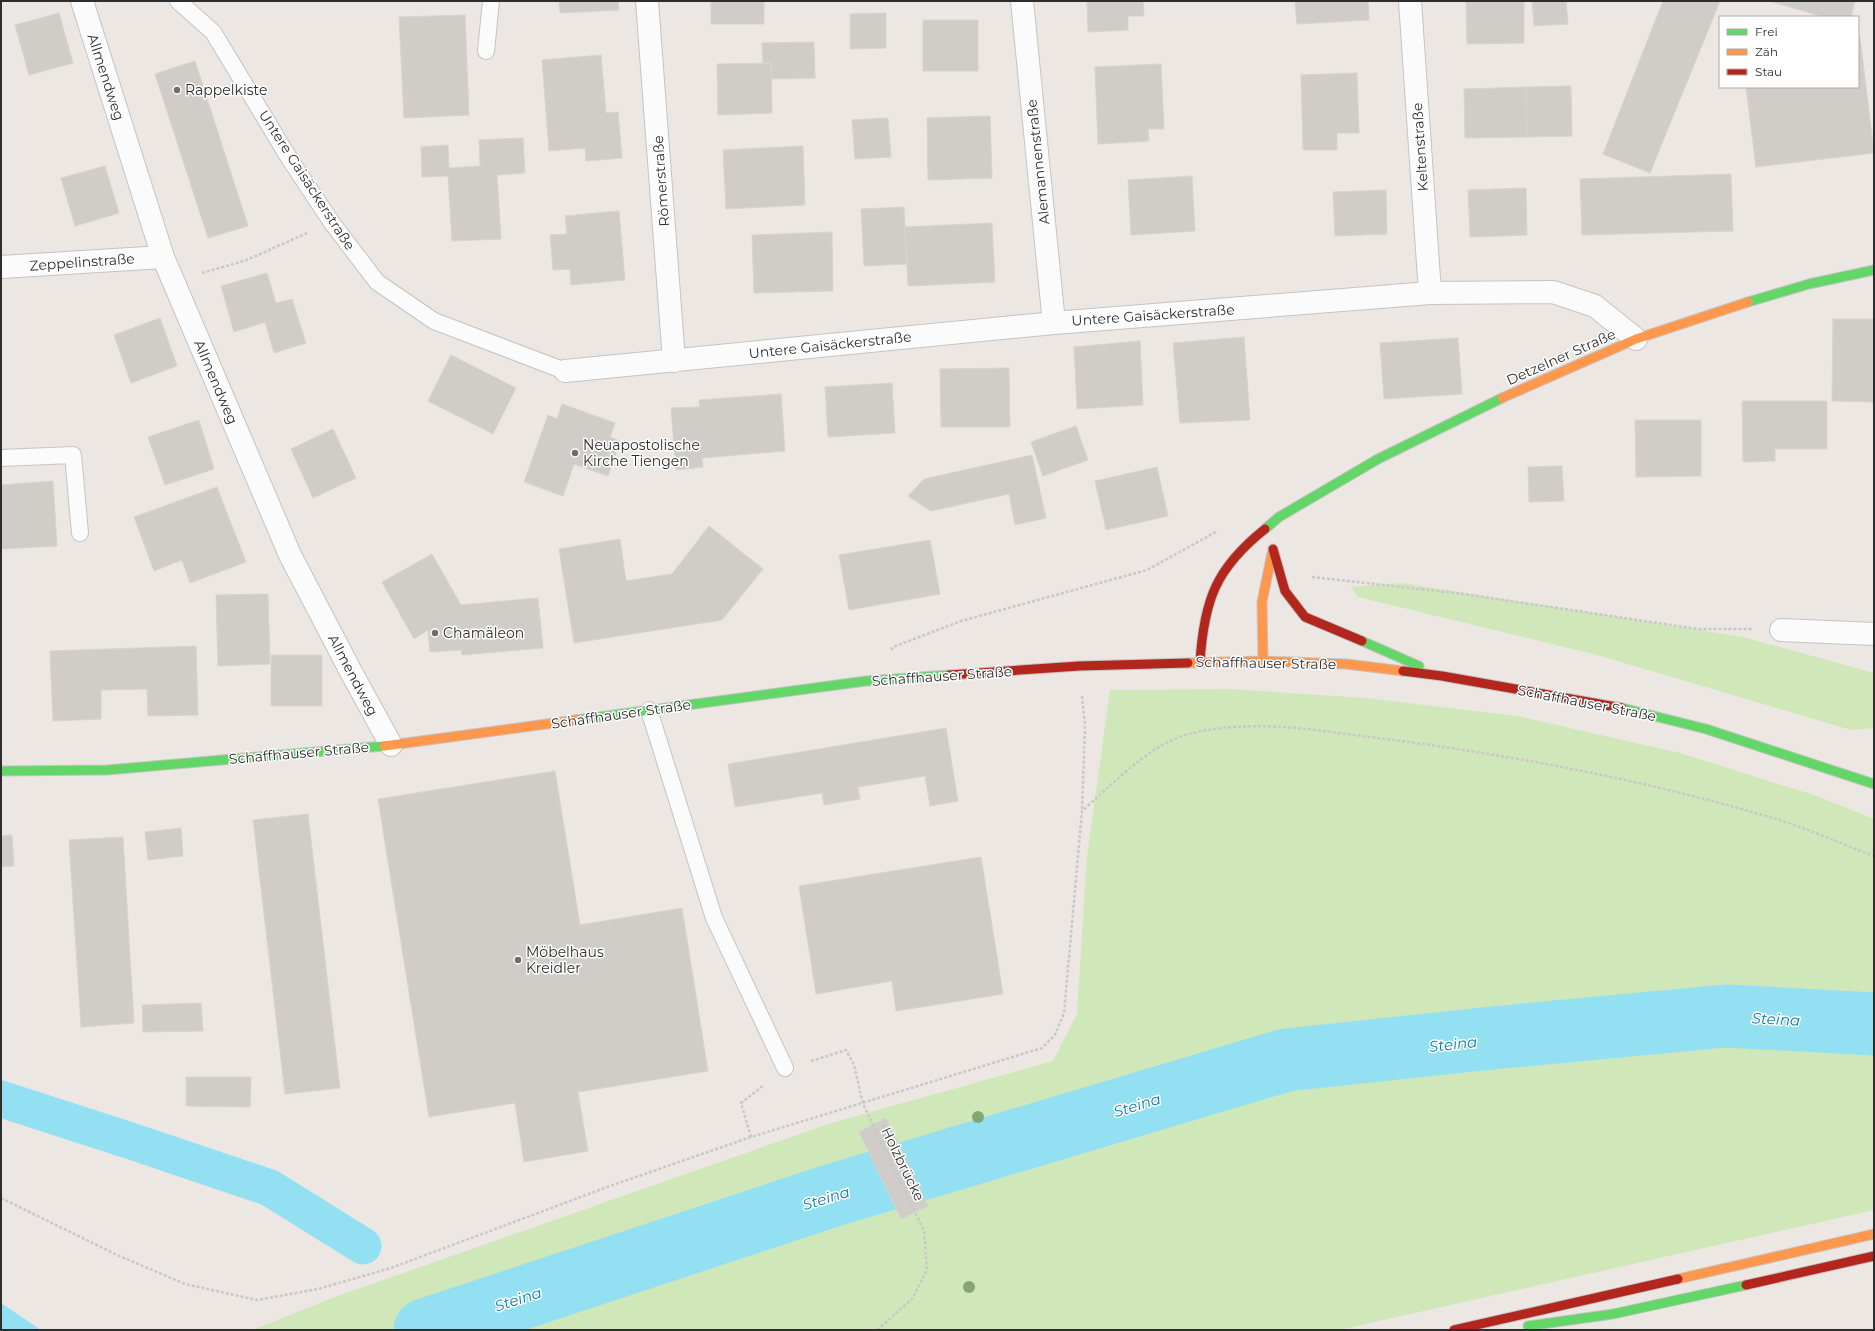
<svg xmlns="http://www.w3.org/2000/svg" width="1875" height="1331" font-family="Montserrat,sans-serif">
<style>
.green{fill:#d0e8b9}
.water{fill:#92e0f1}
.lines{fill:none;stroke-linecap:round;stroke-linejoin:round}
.canal{stroke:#92e0f1;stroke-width:37}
.river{stroke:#92e0f1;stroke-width:63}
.building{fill:#d0cdc9;stroke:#d7d3ce}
.lane-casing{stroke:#c5c4c3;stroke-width:18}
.street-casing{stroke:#c5c4c3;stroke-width:24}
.fast-casing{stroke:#c5c4c3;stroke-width:11}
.slow-casing{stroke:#c5c4c3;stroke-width:11}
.jam-casing{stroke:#c5c4c3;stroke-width:11}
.path{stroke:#c8c8c8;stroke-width:2.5;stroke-dasharray:3 2;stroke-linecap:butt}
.lane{stroke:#fcfbfb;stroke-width:16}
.street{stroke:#fcfbfb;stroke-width:22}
.fast{stroke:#63d668;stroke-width:9}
.slow{stroke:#ff974d;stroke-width:9}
.jam{stroke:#b3261e;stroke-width:9}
.tree{fill:#84a672}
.poi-dot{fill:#706e6c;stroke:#fff;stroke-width:1.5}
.labels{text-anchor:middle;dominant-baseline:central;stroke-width:3;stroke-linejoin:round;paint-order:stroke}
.street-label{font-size:14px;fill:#2d2d2d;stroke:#fff}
.poi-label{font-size:14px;fill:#2d2d2d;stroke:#fff;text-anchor:start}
.water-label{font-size:15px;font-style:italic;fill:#047da9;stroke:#fff}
</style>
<rect width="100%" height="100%" fill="#ece7e2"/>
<path class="green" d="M1402,583L1743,637L1874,673V728L1851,730L1597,655L1358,597L1351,587Z
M1228,689L1366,698L1517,716L1680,753L1817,796L1874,819V1210L1339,1330H252L332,1298L828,1124L1053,1061L1077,1014L1087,856L1110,690Z"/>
<path class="water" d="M1,1303L41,1330H1Z"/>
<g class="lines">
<path class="canal" d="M1,1099L134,1142L270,1188L363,1246"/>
<path class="river" d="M425,1330L827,1197L1286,1060L1492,1038L1726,1016L1874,1024"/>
</g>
<path class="building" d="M559,1H618L619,10L560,13Z
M711,1H764V24H711Z
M1087,1H1143L1144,16H1128V30L1088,32Z
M1295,1H1368L1369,20L1297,24Z
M1466,1H1524V43L1467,44Z
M1532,1H1566L1568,24L1534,26Z
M1663,1H1720L1650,173L1603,154Z
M1769,1H1855L1851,17H1824Z
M59,13L73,63L29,75L15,25Z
M886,13V48L850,49V14Z
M465,15L469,115L404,118L399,17Z
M923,20H978V71H923Z
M1858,37H1860L1874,153L1756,167L1746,87H1858Z
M814,42L815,78L771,79V63H763L762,43Z
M601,55L606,113L618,112L622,158L586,161L585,148L549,151L542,60Z
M195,61L248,226L208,238L155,74Z
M771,63L772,113L718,115L717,64Z
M1161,64L1164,129H1148L1149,141L1098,144L1095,67Z
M1357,73L1359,133H1337V150H1303L1301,75Z
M1571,86L1572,136L1527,137L1526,87Z
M1526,87L1527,137L1465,138L1464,89Z
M990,116L992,178L928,180L927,118Z
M888,118L891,157L855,159L852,120Z
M523,138L525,173L497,175L501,239L452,241L448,176L422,177L421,147L448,145L449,168L480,166L479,140Z
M803,146L805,205L726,209L723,150Z
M105,166L119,213L75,226L61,178Z
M1731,174L1733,231L1582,235L1580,179Z
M1192,176L1195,231L1131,235L1128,180Z
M1526,188L1527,235L1470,237L1468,190Z
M1386,190L1387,234L1335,236L1333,192Z
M904,207L907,264L864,266L861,209Z
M619,211L625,280L571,285L570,269L553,270L550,235L567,234L565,216Z
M992,223L995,282L908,286L905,227Z
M832,232L833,291L754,293L752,235Z
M267,273L276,303L292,299L306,343L274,353L265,322L234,332L221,286Z
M160,318L177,366L131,383L114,335Z
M1833,319H1874V402L1832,401Z
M1244,337L1250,420L1180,423L1173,343Z
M1458,338L1462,394L1384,399L1380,343Z
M1140,341L1143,405L1077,409L1074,347Z
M451,355L516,388L493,434L428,401Z
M1009,368L1010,427H941L940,369Z
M892,383L895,433L828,437L825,387Z
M781,394L785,451L702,458L703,467L676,470L671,408L700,407L699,400Z
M1742,401H1827V449H1775V461L1743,462Z
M562,404L615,423L610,437L620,441L608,476L574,464L563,496L524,482L548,415L557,419Z
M199,420L214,469L165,485L148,437Z
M1635,420H1701V476L1636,477Z
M1076,426L1088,460L1043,476L1031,442Z
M333,429L356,478L313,498L291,449Z
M1032,455L1046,518L1015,525L1009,494L931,511L908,496L924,479Z
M1562,466L1564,501L1529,502L1528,467Z
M1157,467L1168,516L1106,530L1095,481Z
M53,481L57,546L1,549V485Z
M217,487L246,562L190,583L182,560L154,571L134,517Z
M709,526L763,569L722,620L574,643L559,549L620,539L626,581L672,574Z
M930,540L940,594L849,610L839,555Z
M432,554L461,605L538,598L543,648L462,655L461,650L430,652L428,630L414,639L382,582Z
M268,594L270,664L218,666L216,595Z
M196,646L198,715L148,716L147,689L101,690V719L53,721L50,651Z
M271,655H322V706H271Z
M946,728L958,801L930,806L925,776L858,787L860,799L824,805L822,793L735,807L728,764Z
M555,771L580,925L682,908L708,1071L578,1092L588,1151L524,1162L515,1103L429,1117L378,799Z
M308,814L340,1088L285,1094L253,820Z
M181,828L183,856L148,860L145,832Z
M12,835L14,866L1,867V836Z
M123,837L134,1023L81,1027L69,840Z
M981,857L1003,994L896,1011L892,981L816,994L799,886Z
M201,1003L203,1031L143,1032L142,1005Z
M186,1077H251L250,1107L186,1106Z
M886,1118L928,1206L901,1219L859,1132Z"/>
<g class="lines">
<defs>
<path id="lane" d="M178,1L213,32L289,158L332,223L377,282L434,321L565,371
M486,51L491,1
M1,458L73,455L80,533
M649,710L714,918L785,1068"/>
<path id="street" d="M82,1L163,257L290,555L350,670L391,745
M647,1L674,361
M1022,1L1054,323
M1410,1L1430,293
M1,267L163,257
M565,371L1054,323L1430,293L1553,292L1595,306L1636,339
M1781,630L1874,634"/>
<path id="fast" d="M1748,302L1809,284L1874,270
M1265,529L1279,517L1378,459L1502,398
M1362,641L1419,666
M1622,708L1706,729L1874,784
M576,720L866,681L949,675
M1,771L107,770L384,746
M1528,1326L1613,1314L1746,1285"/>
<path id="slow" d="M1502,398L1636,339L1748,302
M1263,661L1262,602L1272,553
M1188,663L1263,661L1346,664L1403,671
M384,746L576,720
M1678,1279L1874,1234"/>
<path id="jam" d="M1273,549L1285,591L1305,617L1362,641
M1200,662C1204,600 1216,568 1265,529
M1403,671L1442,676L1622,708
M949,675L1079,666L1188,663
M1746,1285L1874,1256
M1454,1330L1678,1279"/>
</defs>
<use href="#lane" class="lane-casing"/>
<use href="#street" class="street-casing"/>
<use href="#fast" class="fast-casing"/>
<use href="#slow" class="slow-casing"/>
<use href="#jam" class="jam-casing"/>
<path class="path" d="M202,273L247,260L307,233
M1312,577L1464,594L1698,629H1752
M891,650L893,647L961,621L1147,570L1216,532
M1082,696L1085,725L1082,811
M811,1061L846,1050L854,1065L863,1104L924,1231L927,1270L912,1299L877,1330
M751,1137L741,1103L764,1085
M1,1198L117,1255L185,1284L257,1300L318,1289L391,1268L610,1186L751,1137L1042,1048L1055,1035L1064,1013L1082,811C1110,787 1147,747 1182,736C1246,717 1313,730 1378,738C1512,755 1646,780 1776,819C1809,829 1841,844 1874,856"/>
<use href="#lane" class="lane"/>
<use href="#street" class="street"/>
<use href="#fast" class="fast"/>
<use href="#slow" class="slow"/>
<use href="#jam" class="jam"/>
</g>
<g class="tree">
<circle cx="978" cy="1117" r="6"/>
<circle cx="969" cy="1287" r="6"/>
</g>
<g class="poi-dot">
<circle cx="177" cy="90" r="4"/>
<circle cx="575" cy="453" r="4"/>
<circle cx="435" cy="633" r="4"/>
<circle cx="518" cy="960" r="4"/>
</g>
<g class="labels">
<g class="street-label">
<text transform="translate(106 77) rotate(72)">Allmendweg</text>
<text transform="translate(1420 147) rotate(-94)">Keltenstraße</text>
<text transform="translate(1038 162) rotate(-96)">Alemannenstraße</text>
<text transform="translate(307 180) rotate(57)">Untere Gaisäckerstraße</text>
<text transform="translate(661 181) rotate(-94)">Römerstraße</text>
<text transform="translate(82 262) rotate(-4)">Zeppelinstraße</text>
<text transform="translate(1153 315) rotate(-4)">Untere Gaisäckerstraße</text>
<text transform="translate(830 345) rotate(-6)">Untere Gaisäckerstraße</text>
<text transform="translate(1561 357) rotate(-24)">Detzelner Straße</text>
<text transform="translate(216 382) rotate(67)">Allmendweg</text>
<text transform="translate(1266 663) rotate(1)">Schaffhauser Straße</text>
<text transform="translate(353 675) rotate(62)">Allmendweg</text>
<text transform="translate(942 676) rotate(-4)">Schaffhauser Straße</text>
<text transform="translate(1587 703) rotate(11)">Schaffhauser Straße</text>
<text transform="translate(621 714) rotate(-8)">Schaffhauser Straße</text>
<text transform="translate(299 753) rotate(-5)">Schaffhauser Straße</text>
<text transform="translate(903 1164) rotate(64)">Holzbrücke</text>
</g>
<g class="poi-label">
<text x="185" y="90">Rappelkiste</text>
<text x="583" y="445">Neuapostolische<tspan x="583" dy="16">Kirche Tiengen</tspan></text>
<text x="443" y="633">Chamäleon</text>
<text x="526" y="952">Möbelhaus<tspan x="526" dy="16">Kreidler</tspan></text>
</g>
<g class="water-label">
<text transform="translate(1776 1019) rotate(3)">Steina</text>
<text transform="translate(1453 1044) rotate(-6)">Steina</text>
<text transform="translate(1137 1105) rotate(-17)">Steina</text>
<text transform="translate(826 1198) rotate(-17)">Steina</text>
<text transform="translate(518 1299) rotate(-18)">Steina</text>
</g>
</g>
<rect width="1875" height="1331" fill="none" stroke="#2d2d2d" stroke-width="4"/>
<rect x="1719" y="16" width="140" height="72" fill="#ffffff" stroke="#ababab"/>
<rect x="1727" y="29" width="20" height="6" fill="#63d668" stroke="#ababab"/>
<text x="1755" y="36" font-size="12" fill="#2d2d2d">Frei</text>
<rect x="1727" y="49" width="20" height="6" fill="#ff974d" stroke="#ababab"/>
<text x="1755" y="56" font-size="12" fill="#2d2d2d">Zäh</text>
<rect x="1727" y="69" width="20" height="6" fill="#b3261e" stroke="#ababab"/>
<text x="1755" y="76" font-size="12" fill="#2d2d2d">Stau</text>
</svg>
